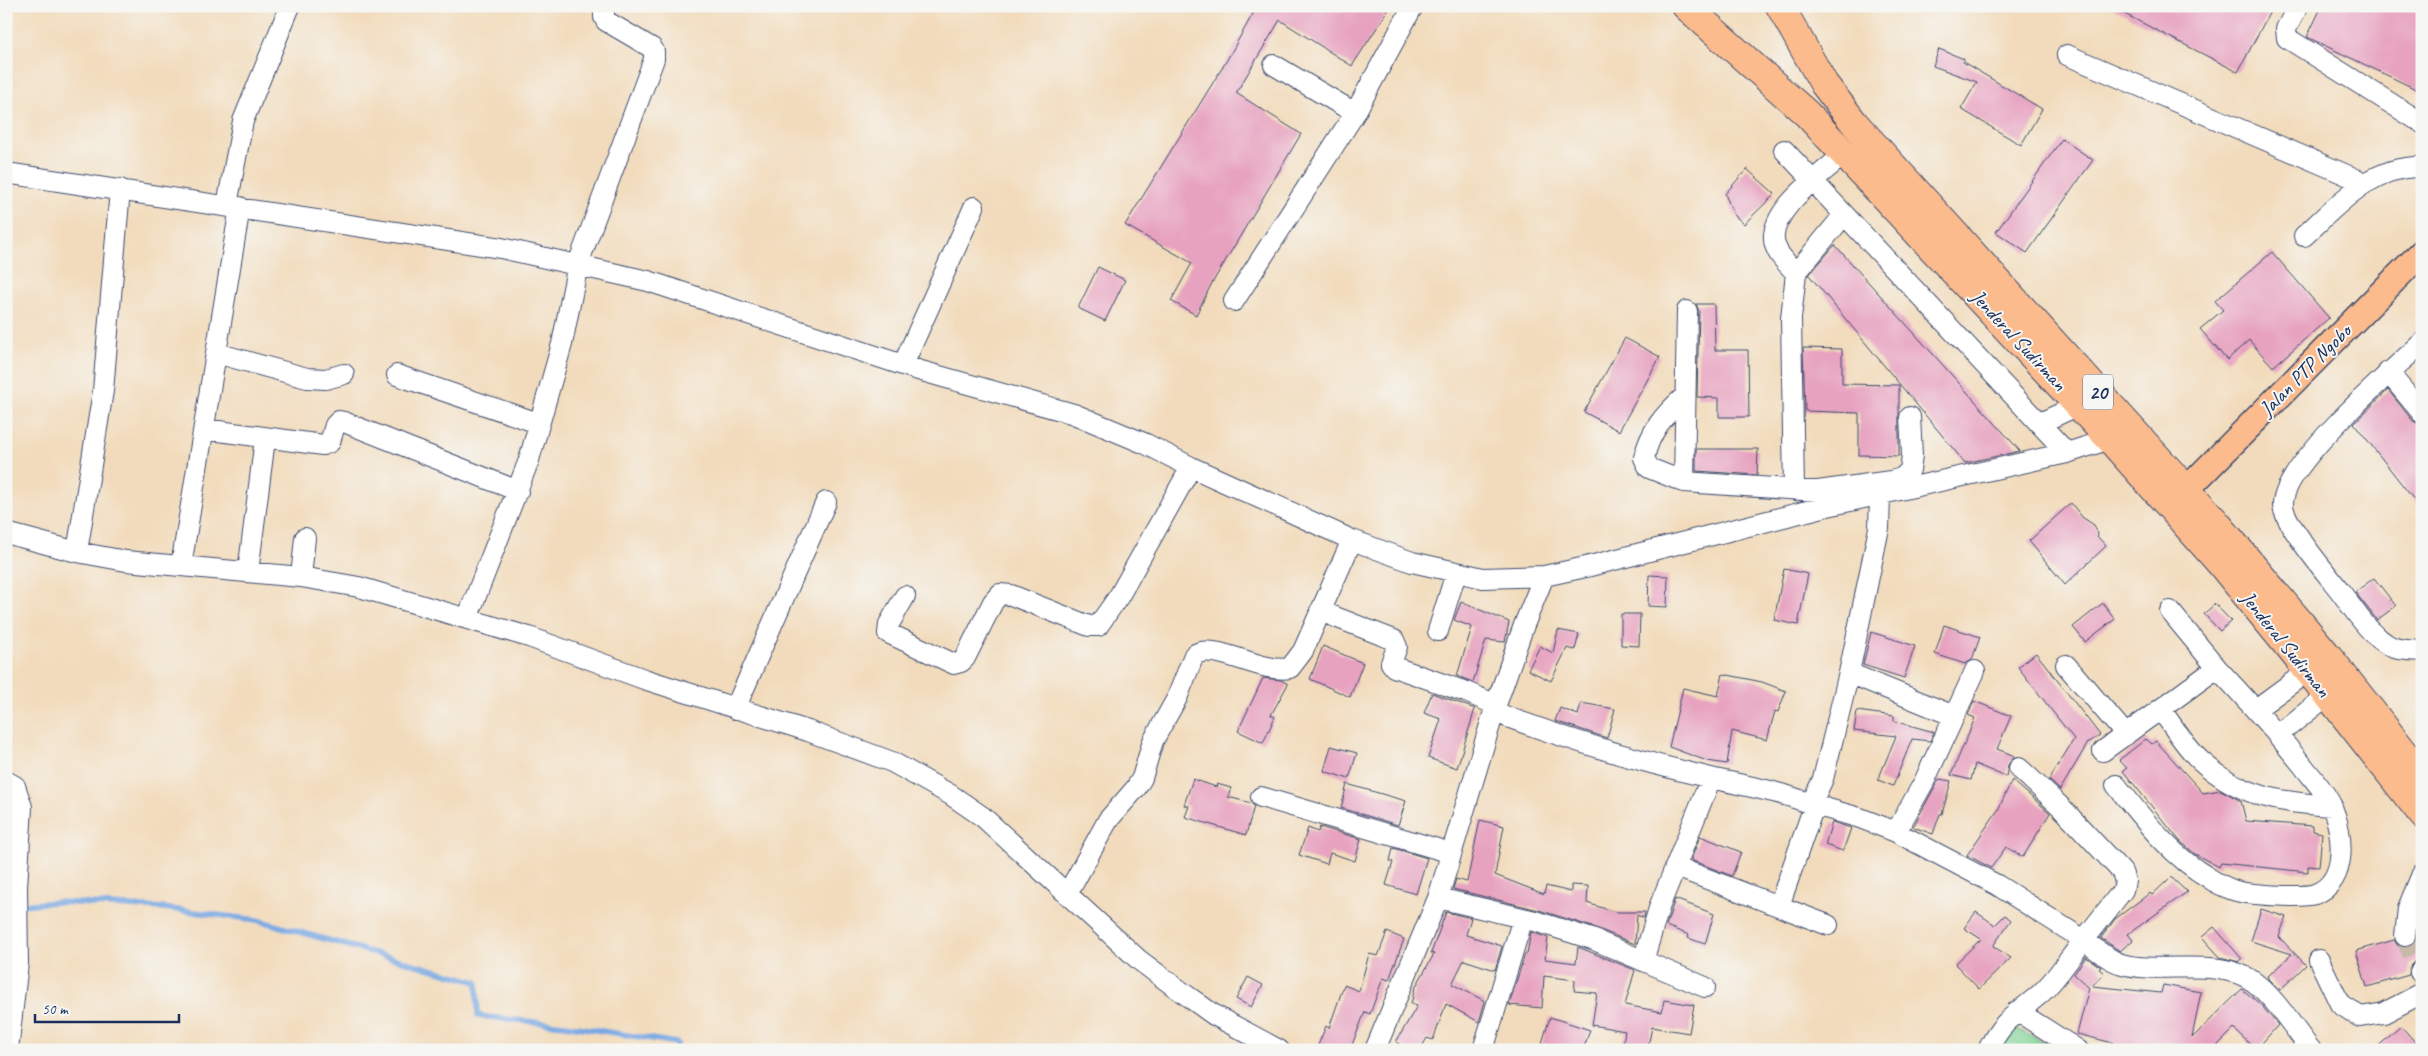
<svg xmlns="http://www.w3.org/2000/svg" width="2428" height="1056" font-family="Caveat,sans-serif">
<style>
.green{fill:#80d395;stroke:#4e817a}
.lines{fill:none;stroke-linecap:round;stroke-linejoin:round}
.stream{stroke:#78a7e2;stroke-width:5.5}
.building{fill:#e7a2c0}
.minor-tunnel{stroke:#c7b9a9;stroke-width:20;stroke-dasharray:20 10;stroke-linecap:butt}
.minor-casing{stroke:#3b496c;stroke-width:22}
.major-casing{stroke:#3b496c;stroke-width:28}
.highway-casing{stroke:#3b496c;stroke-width:30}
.minor{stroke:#fff;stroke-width:20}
.major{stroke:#fbbb8d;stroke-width:25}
.highway{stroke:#fbbb8d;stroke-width:28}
.labels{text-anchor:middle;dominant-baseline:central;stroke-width:4;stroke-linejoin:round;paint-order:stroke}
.shield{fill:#f6f6f2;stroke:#5d6b8a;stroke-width:1}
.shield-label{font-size:20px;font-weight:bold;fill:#1b2f5e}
.street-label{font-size:21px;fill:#1b2f5e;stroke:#f6f6f2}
</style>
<rect width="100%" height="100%" fill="#f6f6f2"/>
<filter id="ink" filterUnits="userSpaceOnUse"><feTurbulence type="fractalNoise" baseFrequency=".02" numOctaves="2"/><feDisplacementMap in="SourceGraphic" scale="10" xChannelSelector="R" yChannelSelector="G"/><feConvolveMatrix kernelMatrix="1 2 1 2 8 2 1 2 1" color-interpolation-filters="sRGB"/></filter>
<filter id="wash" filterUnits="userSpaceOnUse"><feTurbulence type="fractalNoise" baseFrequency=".0096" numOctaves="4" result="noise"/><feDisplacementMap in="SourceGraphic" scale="20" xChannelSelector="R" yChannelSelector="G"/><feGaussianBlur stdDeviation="1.12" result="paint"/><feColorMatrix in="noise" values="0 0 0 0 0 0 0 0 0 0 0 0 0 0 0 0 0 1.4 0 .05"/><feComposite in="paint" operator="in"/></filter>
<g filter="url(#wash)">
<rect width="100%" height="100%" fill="#f2dbbc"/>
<path class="green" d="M2011,1026L2060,1050H2001Z"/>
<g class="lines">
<path class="stream" d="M6,906L58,902L163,908L257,920L477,982L478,1016L565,1025L677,1043L676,1050"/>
</g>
<g id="blocks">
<path class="building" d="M1258,6H1391L1352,66L1280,20L1236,93L1301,134L1211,285L1196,315L1171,301L1192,263L1125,225L1227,60L1255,10L1259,12L1261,8Z
M2109,6H2273L2238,72Z
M2322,6H2422V92L2307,37Z
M1939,49L1964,59L1963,62L2042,109L2021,145L1961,109L1977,82L1933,66Z
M2062,139L2093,160L2027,253L1996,232Z
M1747,169L1775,194L1744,224L1734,215L1725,194Z
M1835,245L2020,451L1965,463L1809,275Z
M2272,252L2329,318L2273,367L2249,340L2227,360L2200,329L2223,310L2215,301Z
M1098,267L1125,280L1105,321L1078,308Z
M1696,304H1714L1715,350H1748L1749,417H1719V398L1697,397L1699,311Z
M1625,338L1660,357L1619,431L1584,412Z
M1803,348L1842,349V384L1899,385V456L1859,455V413L1805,411Z
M2388,390L2413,421L2422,425V510L2354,423Z
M1696,449H1758L1757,475L1696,471Z
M2071,503L2082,517L2094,525L2096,529L2097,536L2106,546L2065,585L2029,541Z
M1784,569L1808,574L1798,625L1774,620Z
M1649,575L1668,576L1667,607L1648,606Z
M2374,578L2396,606L2377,620L2355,592Z
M1461,602L1509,622L1505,642L1486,640L1473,682L1457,676L1472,627L1454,620Z
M2103,603L2115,619L2085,642L2073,627Z
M2215,604L2231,621L2220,631L2204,614Z
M1621,614H1640L1639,646L1621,645Z
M1944,625L1980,637L1972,660L1965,664L1935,654Z
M1558,630L1579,634L1575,650L1567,648L1551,681L1528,670L1540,646L1553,653Z
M1871,632L1915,646L1904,678L1863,665Z
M1323,646L1363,663L1350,697L1310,679Z
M2036,653L2100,735L2088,743L2060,790L2049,780L2074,739L2018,667Z
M1723,674L1762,682L1786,691L1778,712L1775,711L1767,740L1732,731L1727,764L1707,761L1669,747L1683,688L1718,696Z
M1263,678L1281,680L1288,684L1271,715L1275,717L1263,743L1238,731Z
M1432,693L1475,709L1457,768L1428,758L1441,719L1424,713Z
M1974,701L2011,716L1997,749L2015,756L2008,765L2006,777L1975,764L1971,780L1951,775L1975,718L1968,715Z
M1581,703L1615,709L1607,738L1555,721L1560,708L1578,715Z
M1857,711L1894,716V721L1934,732L1930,741L1912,739L1893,786L1878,780L1896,736L1854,731Z
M2146,739L2152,744L2156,741L2203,793L2221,790L2241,801L2246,821L2313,826V831L2322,833L2319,867L2308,866V872L2221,863L2219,867L2195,854L2179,840L2123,771L2127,768L2119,760Z
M1331,746L1357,753L1349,779L1324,771Z
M1193,779L1216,787L1217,784L1231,788L1228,797L1251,803L1254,806L1246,835L1185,817L1189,806L1184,805Z
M1939,779L1951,781L1942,814H1940L1933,834L1913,827Z
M2012,780L2050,813L2023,857L2006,847L1991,868L1967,855L1998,810Z
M1347,784L1406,801L1398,825L1341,808Z
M1480,820L1504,826L1495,875L1544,894L1546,886L1571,892V885L1588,886L1587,903L1615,912H1645L1644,918L1637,915L1635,944L1596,928L1539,910L1453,889L1456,879L1467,882Z
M1832,822L1851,828L1843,851L1825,845Z
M1320,827L1361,839L1355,861L1330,853L1327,864L1299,855L1308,828L1318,832Z
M1700,836L1741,852L1732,876L1691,860Z
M1393,848L1427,858L1416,894L1386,885L1393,862L1390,861Z
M2171,877L2187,892L2128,934L2133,940L2120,951L2101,938L2115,919L2150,893L2152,895Z
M1675,899L1714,914L1705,944L1688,938L1689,935L1666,926Z
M2261,909L2286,917L2279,937L2306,965L2280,990L2267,977L2292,954L2251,941Z
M1446,912L1471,918L1466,935L1502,946L1495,970L1464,960L1452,984L1485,1001L1479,1022L1446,1004L1433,1040L1427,1038L1420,1050H1409L1396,1042L1417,1006L1411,1004L1415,988L1434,954L1431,953Z
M1976,912L1995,925L2005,915L2011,920L1993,946L2011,958L1979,989L1955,964L1981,939L1964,928Z
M2214,927L2242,959L2239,962L2220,957L2202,937Z
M1387,932L1404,939L1389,980L1383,978L1370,1014L1365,1012L1350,1050H1316L1326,1026L1329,1028L1344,985L1359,991L1369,954L1378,956Z
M1531,932L1548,938L1545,959L1576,963L1578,947L1635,970L1625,1005L1662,1012L1664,1000L1694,1005L1689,1033L1652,1027L1648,1047L1623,1043L1625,1031L1592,1025L1597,993L1574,991L1575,980L1544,976L1542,1008L1509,1005L1525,954H1527Z
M2422,932V961L2414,962L2410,966L2409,975L2367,987L2356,951L2394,940L2398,946L2409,947L2415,943L2417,933Z
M2086,957L2101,967L2099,969L2104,973L2092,986L2161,993L2163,985L2201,992L2192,1038L2242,989L2261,1005L2278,1025L2256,1050L2234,1029L2218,1045L2217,1050L2113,1048V1043L2077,1034L2089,988L2074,974Z
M1248,977L1263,985L1251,1007L1236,999Z
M1550,1017L1590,1030L1583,1050L1564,1046L1562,1050L1542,1043Z
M2401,1026L2422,1050H2374Z"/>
</g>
</g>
<g filter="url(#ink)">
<use href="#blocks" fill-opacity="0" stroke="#3b496c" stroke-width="1"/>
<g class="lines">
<path class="minor-tunnel" d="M2405,936L2420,972"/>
<defs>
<path id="minor" d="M2298,6L2286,29L2287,38L2422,123
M2067,55L2363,182
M1274,65L1355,113
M1784,150L2067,453
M6,173L501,248L648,281L918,370L1074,414L1146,444L1191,467L1352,540L1412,562L1483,578L1544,576L1586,567L1823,507L2067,453L2110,439
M227,205L243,121L290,6
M2304,236C2338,205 2371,165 2422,167
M1796,273C1789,265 1778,256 1775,245C1765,212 1824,173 1845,153
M1234,301L1355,113L1413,6
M2422,343C2393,369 2280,468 2283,506C2285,525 2328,575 2340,591C2353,608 2367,631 2385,643C2395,651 2410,650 2422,651
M216,353L307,378L326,379L344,374
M903,365L974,207
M2388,372L2422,413
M397,375L538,423
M1684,397C1664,415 1650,431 1644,458L1649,468L1684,482L1818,491L1891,481L1902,478L1910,470L1912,455L1910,417
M2040,423L2079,405
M204,429L323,445L330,442L335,425L339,421L344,422L518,491
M1684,482L1687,311
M1794,490L1791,318L1796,273L1844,215
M6,533L77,552L126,561L301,577L359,587L529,637L644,679L808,731L892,762L951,795L983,817L1139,960L1175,987L1214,1015L1279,1050
M77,552L103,391L120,189
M181,566L240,207
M248,572L265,439
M301,577L305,538
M905,596L889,624L888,633L954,664L961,662L965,658L993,602L1000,594L1011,595L1089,626H1098L1119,596L1191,467
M1320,611L1394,640L1397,647L1391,663L1394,667L1466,692L1496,705
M2170,611L2217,668
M467,619L529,460L562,344L578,264L654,59V51L652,48L606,21L604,17V6
M1438,631L1456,573
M2066,665L2126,735
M1849,673L1954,716
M735,709L826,502
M2256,709L2308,671
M2161,710C2174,727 2186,748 2201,761C2242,798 2280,802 2332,806
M1494,712C1565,739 1637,761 1711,778C1745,786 1779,791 1811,804L1823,779L1849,673L1879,528L1880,496
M2278,735L2328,695
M2103,751L2217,668C2247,700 2276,732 2304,767C2313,779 2326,792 2332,807C2343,832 2349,882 2315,894C2302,898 2246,895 2233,890C2225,887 2216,883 2209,878C2170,855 2144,820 2116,785
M6,781L15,786L22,807L17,887L18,963L8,1050
M1261,797L1451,853
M1811,804L1860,818L1896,832L1924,782L1975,671
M1896,832L1997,885L2084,940L2123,890L2125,881L2122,872L2061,807L2019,768
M1676,867L1828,925
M1068,893L1108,820L1136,788L1142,778L1153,741L1177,698L1194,655C1214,641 1261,674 1290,668L1303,651L1352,540
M1438,898L1535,921L1592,939L1705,987
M1779,906L1814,806
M2405,936L2408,908L2422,874
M2319,960L2340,1004L2360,1017L2384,1013L2422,993
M1643,961L1660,905L1711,778
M2420,972L2422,973
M2017,1011L2078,1050
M1375,1050L1438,898L1496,705L1524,625L1544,576
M1483,1050L1523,918
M1988,1050C2002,1020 2017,1014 2040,994C2057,979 2070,957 2084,940C2096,949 2108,960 2122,964C2161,975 2220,956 2254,982C2276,999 2293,1027 2311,1050"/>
<path id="major" d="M2187,489L2422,252"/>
<path id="highway" d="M1686,6L1807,114L2110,439L2220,563L2328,695L2422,814
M1780,6L1824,84L1855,124L2214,520L2328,656L2422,775"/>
</defs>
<use href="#minor" class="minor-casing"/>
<use href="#major" class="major-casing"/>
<use href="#highway" class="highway-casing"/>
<use href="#minor" class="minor"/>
<use href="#major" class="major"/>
<use href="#highway" class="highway"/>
</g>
</g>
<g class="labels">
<rect class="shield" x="2083" y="374.5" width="30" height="35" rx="4"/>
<g class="shield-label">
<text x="2098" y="392">20</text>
</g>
<g class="street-label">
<text transform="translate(2019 340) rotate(47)">Jenderal Sudirman</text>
<text transform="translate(2305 370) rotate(-45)">Jalan PTP Ngobo</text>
<text transform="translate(2286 644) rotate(51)">Jenderal Sudirman</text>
</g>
</g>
<rect width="2428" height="1056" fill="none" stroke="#f6f6f2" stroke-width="25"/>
<path d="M35 1014v8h144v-8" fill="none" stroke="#1b2f5e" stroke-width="2.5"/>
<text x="42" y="1014" font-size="15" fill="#1b2f5e" stroke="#f6f6f2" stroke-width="4" paint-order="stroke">50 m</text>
</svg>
